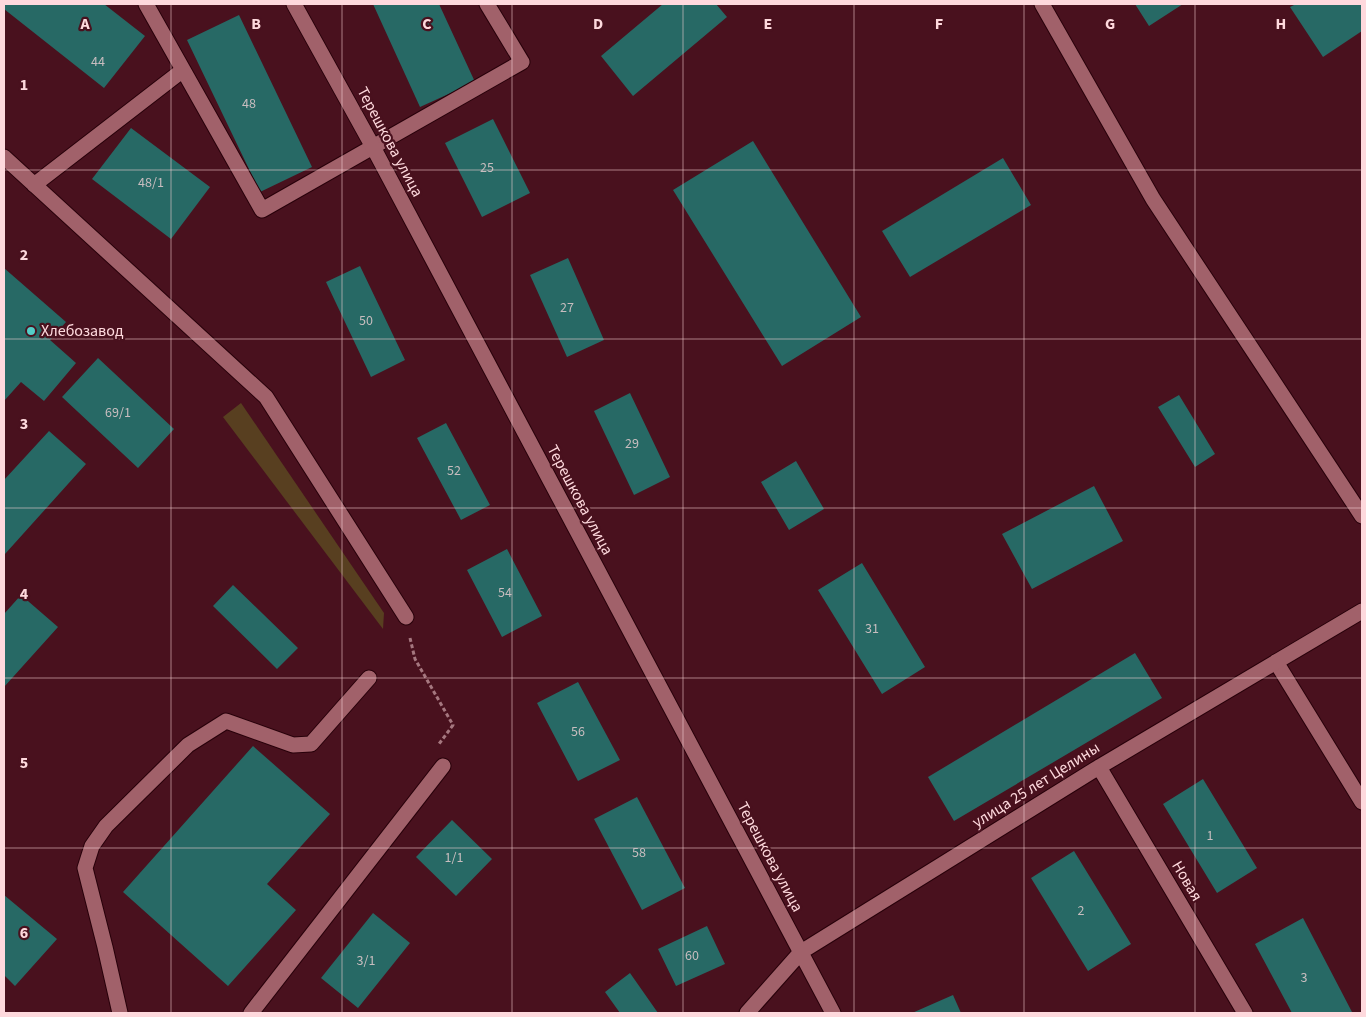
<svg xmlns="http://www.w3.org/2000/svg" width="1366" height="1017" font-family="'Source Sans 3',sans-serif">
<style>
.green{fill:#583f20}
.building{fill:#276965}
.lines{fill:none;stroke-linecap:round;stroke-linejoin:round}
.lane-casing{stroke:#28010a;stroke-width:17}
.street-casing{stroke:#28010a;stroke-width:17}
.path{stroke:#a5777f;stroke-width:3;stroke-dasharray:4 2.5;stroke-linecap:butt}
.lane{stroke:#a1616a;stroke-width:15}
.street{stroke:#a1616a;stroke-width:15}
.grid{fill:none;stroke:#fed9dd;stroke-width:1;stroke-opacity:0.55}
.poi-dot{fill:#54cdc7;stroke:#49111e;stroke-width:2}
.labels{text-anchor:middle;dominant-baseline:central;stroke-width:4.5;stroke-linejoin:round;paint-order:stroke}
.number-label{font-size:14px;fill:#c8bdbf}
.street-label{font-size:16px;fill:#fed9dd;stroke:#49111e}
.poi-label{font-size:16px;fill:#fed9dd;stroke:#49111e;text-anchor:start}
.grid-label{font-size:16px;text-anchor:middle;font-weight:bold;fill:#fed9dd;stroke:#49111e;stroke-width:4.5;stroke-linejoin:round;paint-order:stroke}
</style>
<rect width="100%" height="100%" fill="#49111e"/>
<path class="green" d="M241,403L384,613L383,629L223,417Z"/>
<path class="building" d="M4,4H104L145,36L104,88L4,9Z
M373,4H439L475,82L420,107Z
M663,4H716L727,17L633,96L601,56Z
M1135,4H1183L1149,26Z
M1296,4H1362V31L1323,57L1290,7Z
M239,15L312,167L260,192L187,40Z
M493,119L530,193L482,217L445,143Z
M131,128L210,187L171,239L92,179Z
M753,141L861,317L782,366L673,190Z
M1003,158L1031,205L910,277L882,231Z
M568,258L604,340L567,357L530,275Z
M360,266L405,360L371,377L326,282Z
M4,268L66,322L50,340L76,363L44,401L21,382L4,401Z
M98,358L174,429L138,468L62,397Z
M630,393L670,477L634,495L594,411Z
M1179,395L1215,454L1195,467L1158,407Z
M446,423L490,505L461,520L417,438Z
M49,431L86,464L5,554L4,553V480Z
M796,461L824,509L789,530L761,482Z
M1094,486L1123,541L1032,589L1002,534Z
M507,549L542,616L502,637L467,570Z
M862,563L925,667L882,694L818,590Z
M233,585L298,648L277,669L213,606Z
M21,595L58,627L4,687V614Z
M1135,653L1162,698L954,821L928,777Z
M578,682L620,760L578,781L537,703Z
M253,746L330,814L267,884L296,910L228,986L123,892Z
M1203,779L1257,868L1217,893L1163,804Z
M637,797L685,888L642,910L594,819Z
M452,820L492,859L456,896L416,857Z
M1074,851L1131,944L1088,971L1031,878Z
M4,895L57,939L15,986L4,975Z
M373,913L410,943L358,1008L321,978Z
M1303,918L1352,1012L1350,1013H1292L1255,944Z
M707,926L725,964L676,986L658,949Z
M630,973L658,1013H620L605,992Z
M953,995L961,1013H912Z"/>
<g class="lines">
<defs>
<path id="lane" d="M146,4L262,210L522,62L487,4
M1042,4L1153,199L1362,516
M4,157L266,397L406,617
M34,185L183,70
M1276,662L1362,802
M120,1013L105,947L85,868L92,846L106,826L188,745L226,721L293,745L311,744L369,678
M251,1013L443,766"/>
<path id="street" d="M294,4L373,147L833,1013
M1099,767L1245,1013
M747,1013L801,952L1099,767L1362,611"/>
</defs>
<use href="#lane" class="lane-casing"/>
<use href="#street" class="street-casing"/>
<path class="path" d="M410,638L415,659L453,725L439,744V746"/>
<use href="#lane" class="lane"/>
<use href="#street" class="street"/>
</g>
<path class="grid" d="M171,4V1013M342,4V1013M512,4V1013M683,4V1013M854,4V1013M1024,4V1013M1195,4V1013M4,170H1362M4,339H1362M4,508H1362M4,678H1362M4,848H1362"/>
<circle class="poi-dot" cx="31" cy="331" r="5"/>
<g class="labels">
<g class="number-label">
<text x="98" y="62">44</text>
<text x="249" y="104">48</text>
<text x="487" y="168">25</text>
<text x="151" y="183">48/1</text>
<text x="567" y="308">27</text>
<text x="366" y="321">50</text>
<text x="118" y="413">69/1</text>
<text x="632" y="444">29</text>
<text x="454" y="471">52</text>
<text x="505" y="593">54</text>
<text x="872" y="629">31</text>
<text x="578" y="732">56</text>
<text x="1210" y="836">1</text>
<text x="639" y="853">58</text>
<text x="454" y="858">1/1</text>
<text x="1081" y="911">2</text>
<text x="692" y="956">60</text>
<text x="366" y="961">3/1</text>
<text x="1304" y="978">3</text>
</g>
<g class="street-label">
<text transform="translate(390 142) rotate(62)">Терешкова улица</text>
<text transform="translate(580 500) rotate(62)">Терешкова улица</text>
<text transform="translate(1036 785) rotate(-32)">улица 25 лет Целины</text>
<text transform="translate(770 857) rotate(62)">Терешкова улица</text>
<text transform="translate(1187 881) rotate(59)">Новая</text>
</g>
<g class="poi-label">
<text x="41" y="331">Хлебозавод</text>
</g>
</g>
<g class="grid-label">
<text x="85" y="29">A</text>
<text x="256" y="29">B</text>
<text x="427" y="29">C</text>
<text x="598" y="29">D</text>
<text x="768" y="29">E</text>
<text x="939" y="29">F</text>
<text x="1110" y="29">G</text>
<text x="1281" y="29">H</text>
<text x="24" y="90">1</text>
<text x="24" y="260">2</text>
<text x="24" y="429">3</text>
<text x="24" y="599">4</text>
<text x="24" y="768">5</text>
<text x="24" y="938">6</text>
</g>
<rect width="1366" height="1017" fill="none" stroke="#fed9dd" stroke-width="10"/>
</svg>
